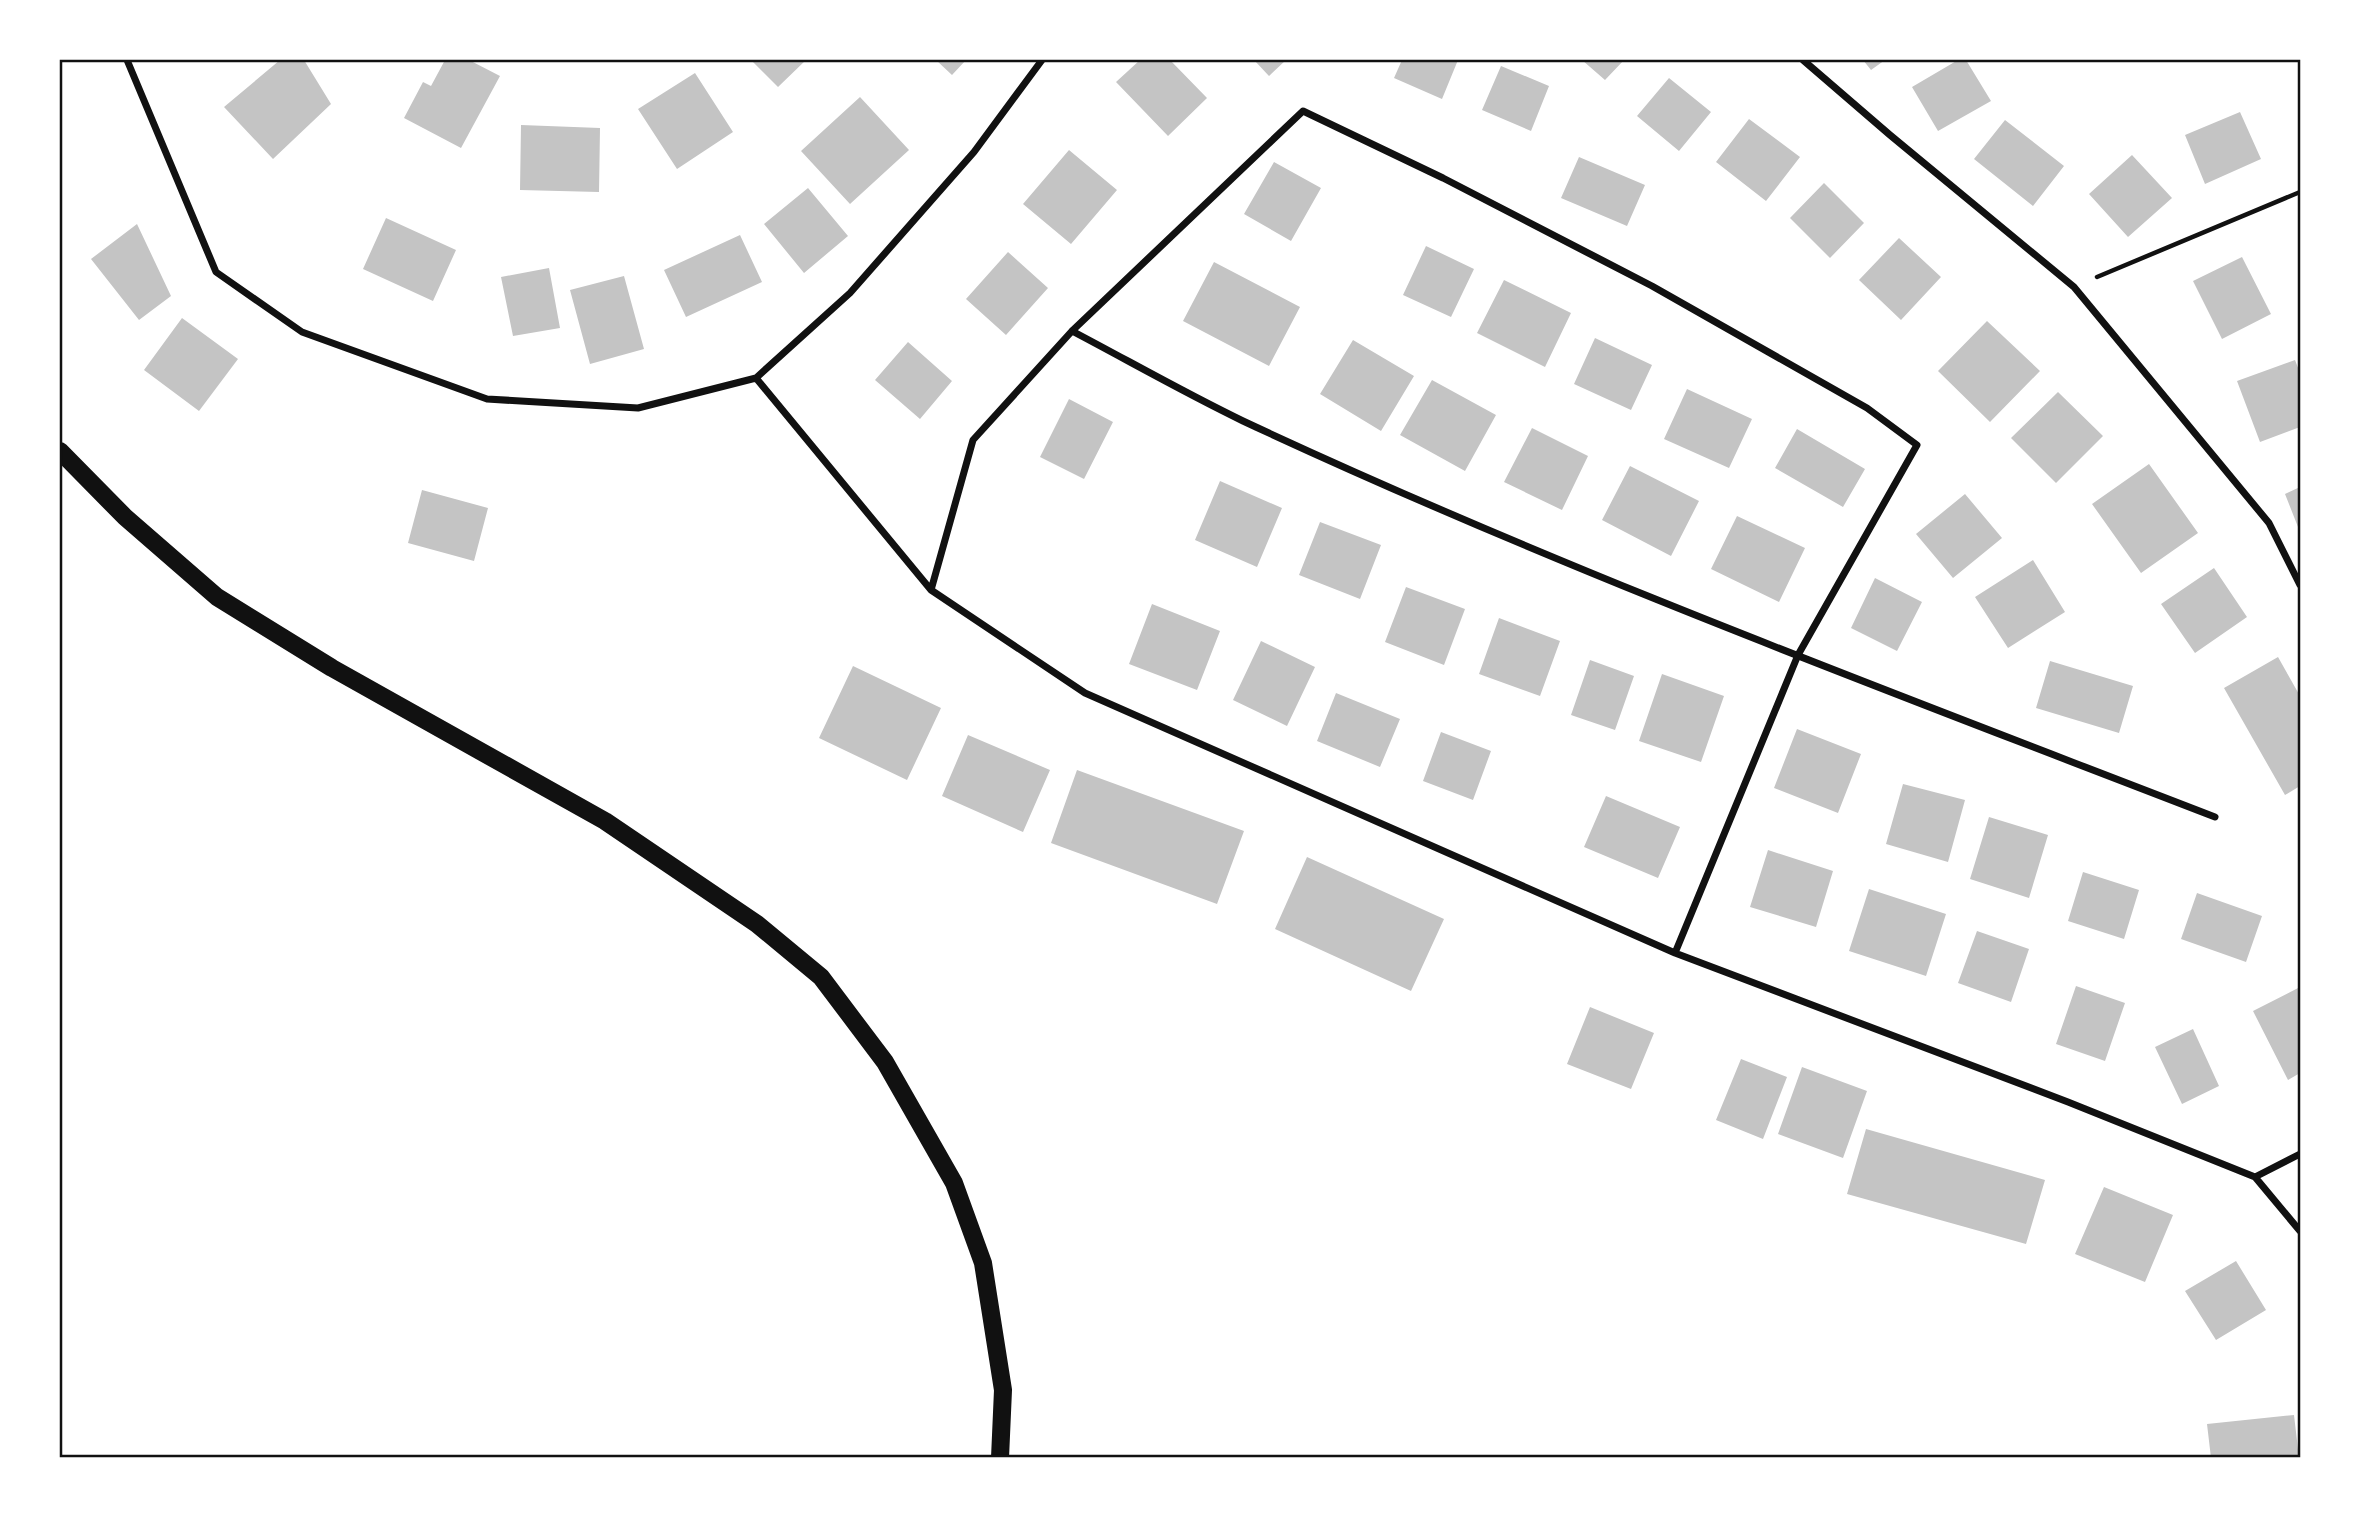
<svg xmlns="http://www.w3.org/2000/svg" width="2360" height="1517" font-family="'Roboto Condensed',sans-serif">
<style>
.building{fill:#c4c4c4}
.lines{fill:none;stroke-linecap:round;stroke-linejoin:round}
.path{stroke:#111;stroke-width:4.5}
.minor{stroke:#111;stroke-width:7}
.primary{stroke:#111;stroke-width:18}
.neatline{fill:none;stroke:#111;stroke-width:2.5}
</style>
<rect width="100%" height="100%" fill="#fff"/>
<path class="building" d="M280,60H304L331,104L273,159L224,107Z
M445,60H469L500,76L461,148L404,118L423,82L431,86Z
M751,60H806L778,87Z
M936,60H966L952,75Z
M1140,60H1170L1207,98L1168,136L1116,82Z
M1254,60H1286L1269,76Z
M1402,60H1458L1442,99L1394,78Z
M1582,60H1624L1605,80Z
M1863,60H1885L1871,70Z
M1958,60H1966L1991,101L1938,131L1912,87Z
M1501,66L1549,86L1531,131L1482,110Z
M695,73L733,132L677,169L638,109Z
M1669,78L1711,112L1679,151L1637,116Z
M860,97L909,150L850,204L801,151Z
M2240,112L2261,159L2205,184L2185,135Z
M1749,119L1800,157L1766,201L1716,162Z
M2005,120L2064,166L2033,206L1974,159Z
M521,125L600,128L599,192L520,190Z
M1069,150L1117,190L1071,244L1023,204Z
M2132,155L2172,198L2128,237L2089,194Z
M1579,157L1645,185L1627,226L1561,198Z
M1274,162L1321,188L1291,241L1244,214Z
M1824,183L1864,223L1830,258L1790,218Z
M808,188L848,236L804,273L764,224Z
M386,218L456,250L433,301L363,269Z
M137,224L171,296L139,320L91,259Z
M740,235L762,282L686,317L664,270Z
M1899,238L1941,277L1901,320L1859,280Z
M1426,246L1474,269L1451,317L1403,295Z
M1008,252L1048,288L1006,335L966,299Z
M2242,257L2271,314L2222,339L2193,281Z
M1214,262L1300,307L1269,366L1183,321Z
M549,268L560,328L513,336L501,277Z
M624,276L644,349L590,364L570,290Z
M1504,280L1571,313L1545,367L1477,333Z
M182,318L238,359L199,411L144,370Z
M1987,321L2040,371L1990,422L1938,371Z
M1595,338L1652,365L1631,410L1574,384Z
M1353,340L1414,376L1381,431L1320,394Z
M908,342L952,381L920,419L875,380Z
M2295,360L2300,373V427L2260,442L2237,381Z
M1432,380L1496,415L1465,471L1400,435Z
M1687,389L1752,419L1729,468L1664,439Z
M2058,392L2103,436L2056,483L2011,438Z
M1069,399L1113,422L1084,479L1040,457Z
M1532,428L1588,456L1562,510L1504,482Z
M1797,429L1865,469L1843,507L1775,468Z
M2149,464L2198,533L2141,573L2092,504Z
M1630,466L1699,501L1671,556L1602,520Z
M1220,481L1282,508L1257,567L1195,540Z
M2300,487V532L2285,494Z
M422,490L488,508L474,561L408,543Z
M1965,494L2002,538L1953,578L1916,534Z
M1737,516L1805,548L1779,602L1711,569Z
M1320,522L1381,545L1360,599L1299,575Z
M2033,560L2065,612L2008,648L1975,597Z
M2214,568L2247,617L2195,653L2161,604Z
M1875,578L1922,602L1897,651L1851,628Z
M1406,587L1465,609L1444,665L1385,642Z
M1152,604L1220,631L1197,690L1129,664Z
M1499,618L1560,641L1540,696L1479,674Z
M1261,641L1315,667L1287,726L1233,700Z
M2278,657L2300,696V786L2285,795L2224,688Z
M1590,660L1634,676L1615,730L1571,715Z
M2050,661L2133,686L2119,733L2036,708Z
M853,666L941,708L907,780L819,738Z
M1662,674L1724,696L1701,762L1639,741Z
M1336,693L1400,719L1380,767L1317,741Z
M1797,729L1861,754L1838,813L1774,788Z
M1441,732L1491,751L1473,800L1423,781Z
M968,735L1050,770L1023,832L942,796Z
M1077,770L1244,831L1217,904L1051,843Z
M1903,784L1965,800L1948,862L1886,844Z
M1606,796L1680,827L1658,878L1584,847Z
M1989,817L2048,835L2029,898L1970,879Z
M1768,850L1833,871L1816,927L1750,907Z
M1307,857L1444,919L1411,991L1275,929Z
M2083,872L2139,890L2124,939L2068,921Z
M1869,889L1946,914L1926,976L1849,951Z
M2197,893L2262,916L2246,962L2181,939Z
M1977,931L2029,949L2011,1002L1958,983Z
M2076,986L2125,1003L2105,1061L2056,1044Z
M2300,987V1073L2288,1080L2253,1011Z
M1590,1007L1654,1033L1631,1089L1567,1064Z
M2193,1029L2219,1086L2182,1104L2155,1047Z
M1741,1059L1787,1077L1763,1139L1716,1120Z
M1802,1067L1867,1091L1843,1158L1778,1134Z
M1866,1129L2045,1180L2026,1244L1847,1194Z
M2104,1187L2173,1215L2145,1282L2075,1254Z
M2236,1261L2266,1310L2216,1340L2185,1291Z
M2294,1415L2299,1458H2211L2207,1424Z"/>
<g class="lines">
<path class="path" d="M2097,277L2300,192"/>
<path class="minor" d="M127,60L216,272L302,332L487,399L638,408L756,378L850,293L974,152L1042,60
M1803,60L1890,135L2074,287L2269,523L2300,585
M1072,331C1129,361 1185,393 1243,421C1560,569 1889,691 2215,817
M756,378L931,590L1085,693L1675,953L2068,1102L2255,1177L2300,1231
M931,590L973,440L1072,331L1303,111L1443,178L1652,286L1867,408L1917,445L1798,655L1675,953
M2255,1177L2300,1154"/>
<path class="primary" d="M60,451L125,517L217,597L332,668L605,821L757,924L821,977L885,1062L954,1183L983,1263L1003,1390L1000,1458"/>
</g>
<rect width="2360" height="1517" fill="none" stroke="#ffffff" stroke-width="122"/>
<rect x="61" y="61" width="2238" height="1395" class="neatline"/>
</svg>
